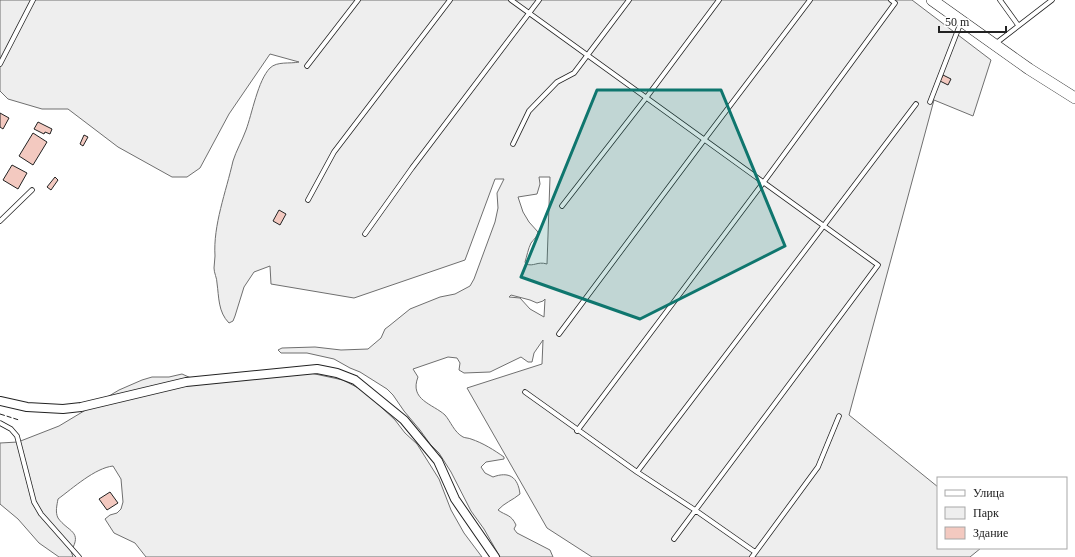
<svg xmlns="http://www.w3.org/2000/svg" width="1075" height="557" font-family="'Times New Roman',serif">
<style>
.green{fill:#eee;stroke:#6f6f6f;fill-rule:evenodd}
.building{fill:#f3c9c0;stroke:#222}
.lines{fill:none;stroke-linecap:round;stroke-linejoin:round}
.lane-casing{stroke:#222;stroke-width:5.5}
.street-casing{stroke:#222;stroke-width:10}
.secondary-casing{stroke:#222;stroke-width:12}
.lane{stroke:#fff;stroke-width:4}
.street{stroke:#fff;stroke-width:8}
.secondary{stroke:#fff;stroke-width:11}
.fence{stroke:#222;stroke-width:1;stroke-dasharray:5 2;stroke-linecap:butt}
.marked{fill:#0f766e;fill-opacity:0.2;stroke:#0f766e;stroke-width:3;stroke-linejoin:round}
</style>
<rect width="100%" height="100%" fill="#fff"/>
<path class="green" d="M0,0H912L991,60L973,116L934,100L849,415L938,487V548H981L970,557H592L547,528L467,388L542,364L543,340L534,353L532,362H528L521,357L490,372L464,373L459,370L460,363L457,358L448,357L413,369L418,377C409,400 433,404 445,415C451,422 454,432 463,437C465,438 469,438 471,439C483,443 494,450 504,457V459L486,462L481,467L485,473L493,477C509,471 518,477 520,494C513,500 504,503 498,510C506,516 511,514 516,525L514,529L517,533L550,550L553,557H500L484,529L471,511L451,472L439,453L430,444L420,430L404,411L393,395L387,389L360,372L350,368L334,359L307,353H281L278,350L282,348L315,347L341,350L368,349L381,338L385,329L389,326L410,309L440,297L455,294L470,286L474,279L495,222L498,208L497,193L504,179H495L465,260L354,298L271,284L270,266L254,272L244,287L235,316L233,321L229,323C218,312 219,297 217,283C217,278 214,273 214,268C214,264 215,260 215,256C213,225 226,192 233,161C236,151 242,141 246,130C252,114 258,80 270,68C277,61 290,64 299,62L270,54L229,114L200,168L187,177H172L118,147L68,109H42L8,99L0,91ZM539,177H550L547,264C537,261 534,267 526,264L525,262C527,256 528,249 531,243C534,239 537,237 538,232L529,222L523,212L518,197L537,194L540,184ZM511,295L530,300L537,303L543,301L545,299L544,317L530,309L520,298L509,297Z
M301,371L343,380L364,391L395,420L405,433L417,444L439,479L451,510L464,533L482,557H146L135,543L114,533L105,519L110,515L117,513L121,509L123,502L121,479L113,466C95,468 73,488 58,499C57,505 55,512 58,518C68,532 83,531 71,551L73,557H59L39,543L18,519L0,504V443L18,442L59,426L119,390L142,380L152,377H169L182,374L191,378Z"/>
<path class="building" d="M943,75L951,79L948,85L940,81Z
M0,113L9,118L3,129L0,127Z
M38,122L52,129L50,134L45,132L44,134L34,129Z
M33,133L47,142L33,165L19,156Z
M84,135L88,137L83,146L80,144Z
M12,165L27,173L18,189L3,180Z
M55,177L58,180L51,190L47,187Z
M279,210L286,214L280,225L273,221Z
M110,492L118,503L107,510L99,499Z"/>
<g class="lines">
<defs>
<path id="lane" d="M511,0L878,265L674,539
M1000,0L1018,25
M995,44L1052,0
M0,64L33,0
M307,66L358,0
M930,102L961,22
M513,144L529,111L557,82L574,73L629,0
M308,200L334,152L450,0
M562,206L646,98L719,0
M0,221L32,190
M365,234L412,168L539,0
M559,334L704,140L810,0
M525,392L637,472L695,510L755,552
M0,423L11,429L17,436L34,502L41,514L79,557
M577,431L763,183L895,3L891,0
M637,472L916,104
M752,557L818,467L839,416"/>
<path id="street" d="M0,401L27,407L63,409L81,407L186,382L317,369L337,373L355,380L404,420L438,461L455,499L495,557"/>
<path id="secondary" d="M932,0L1029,69L1075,98"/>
</defs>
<use href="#lane" class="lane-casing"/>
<use href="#street" class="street-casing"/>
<use href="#secondary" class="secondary-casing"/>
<use href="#lane" class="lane"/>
<use href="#street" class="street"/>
<use href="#secondary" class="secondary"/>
<path class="fence" d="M0,414L19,420"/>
</g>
<path class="marked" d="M597,90H721L785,246L640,319L521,277Z"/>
<rect x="937" y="477" width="130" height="72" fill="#ffffff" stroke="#a7a7a7"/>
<rect x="945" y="490" width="20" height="6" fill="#ffffff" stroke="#a7a7a7"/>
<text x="973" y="497" font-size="12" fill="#222222">Улица</text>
<rect x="945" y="507" width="20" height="12" fill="#eeeeee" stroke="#a7a7a7"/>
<text x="973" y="517" font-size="12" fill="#222222">Парк</text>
<rect x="945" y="527" width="20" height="12" fill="#f3c9c0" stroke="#a7a7a7"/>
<text x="973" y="537" font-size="12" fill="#222222">Здание</text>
<path d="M939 26v6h67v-6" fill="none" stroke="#222222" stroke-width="2"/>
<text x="945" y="26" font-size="12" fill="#222222" stroke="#ffffff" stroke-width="3" paint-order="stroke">50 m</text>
</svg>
